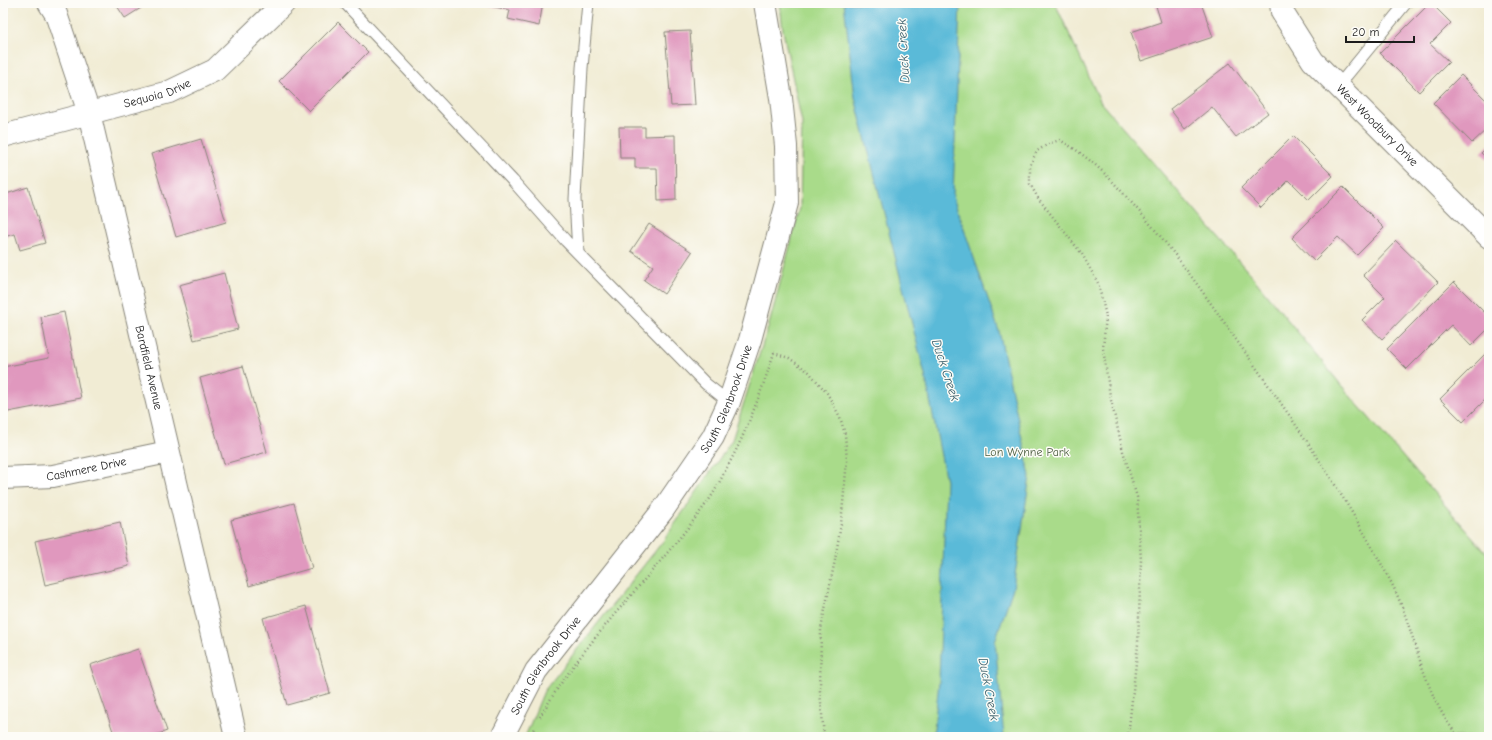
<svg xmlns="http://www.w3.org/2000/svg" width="1492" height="740" font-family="'Comic Neue',sans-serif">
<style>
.green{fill:#a9db8a;stroke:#627c53}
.water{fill:#5abad8;stroke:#3b6b7a}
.building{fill:#e098be}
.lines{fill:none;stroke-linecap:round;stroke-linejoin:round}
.service-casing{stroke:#868478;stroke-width:13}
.minor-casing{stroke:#868478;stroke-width:24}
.tertiary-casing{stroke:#868478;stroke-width:24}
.path{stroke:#868478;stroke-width:2.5;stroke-dasharray:1 3;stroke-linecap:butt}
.service{stroke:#fff;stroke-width:11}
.minor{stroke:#fff;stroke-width:22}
.tertiary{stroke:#fff;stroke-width:22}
.labels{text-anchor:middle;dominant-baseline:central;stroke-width:3;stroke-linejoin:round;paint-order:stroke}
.street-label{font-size:12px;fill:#1c1c1c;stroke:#fdfcf7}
.park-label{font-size:12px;fill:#4d5f42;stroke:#fdfcf7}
.water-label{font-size:13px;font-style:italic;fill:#355b67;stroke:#fdfcf7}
</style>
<rect width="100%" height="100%" fill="#fdfcf7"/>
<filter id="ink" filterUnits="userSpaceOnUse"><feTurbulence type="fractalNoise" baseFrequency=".025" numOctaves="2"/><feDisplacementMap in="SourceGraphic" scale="8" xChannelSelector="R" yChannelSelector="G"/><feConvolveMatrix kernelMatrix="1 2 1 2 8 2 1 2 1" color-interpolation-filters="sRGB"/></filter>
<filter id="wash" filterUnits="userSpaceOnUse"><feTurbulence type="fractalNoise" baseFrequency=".012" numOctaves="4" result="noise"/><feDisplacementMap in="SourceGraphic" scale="16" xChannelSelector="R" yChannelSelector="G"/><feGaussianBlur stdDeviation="0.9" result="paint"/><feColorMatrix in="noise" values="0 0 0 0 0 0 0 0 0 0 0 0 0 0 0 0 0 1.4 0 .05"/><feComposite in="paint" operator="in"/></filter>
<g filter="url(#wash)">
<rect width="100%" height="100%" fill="#f1ecd4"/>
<path class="green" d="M780,3H1055L1101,103L1250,274L1351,397L1489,556V737H525L544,691L664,540L732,440L770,321L800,208L802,123L783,31Z"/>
<path class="water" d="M844,3H960L953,197L999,331L1030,476L1013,588L995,641L1004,737H933L939,682L946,481L925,375L855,98Z"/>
<g id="blocks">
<path class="building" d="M115,3H149L125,18Z
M485,3H543L539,26L508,19L510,10L485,5Z
M1155,3H1201L1213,37L1141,61L1131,32L1161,22Z
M1430,3H1431L1451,23L1430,44L1449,62L1419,92L1380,53Z
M338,22L368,52L309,111L279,81Z
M690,31L695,105L671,106L665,32Z
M1230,63L1268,113L1236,137L1212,107L1185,129L1170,109Z
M1461,75L1489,103V127L1472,143L1433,103Z
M619,127H645V136L675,135L676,200L658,201L657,168H635V158H620Z
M1293,136L1333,176L1309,200L1289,180L1261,208L1241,188Z
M201,139L226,222L176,237L151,154Z
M1489,145V160L1481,153Z
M28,187L45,243L20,250L15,234L3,237V195Z
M1343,187L1384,228L1357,255L1338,237L1314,261L1292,238Z
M649,224L692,252L664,294L644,280L653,266L631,251Z
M1396,241L1438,282L1382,339L1362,320L1385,297L1363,275Z
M224,273L238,329L194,340L179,285Z
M1454,282L1489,317V328L1471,346L1451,325L1407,369L1387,349Z
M64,312L81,398L3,413V367L49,358L41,317Z
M1489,350V396L1463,422L1440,399Z
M243,366L267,452L224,464L200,378Z
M294,503L312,568L249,586L231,520Z
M120,522L129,566L45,585L35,541Z
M306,606L330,693L287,705L263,618Z
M138,649L167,731L150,737H115L90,665Z"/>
</g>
</g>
<g filter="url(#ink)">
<use href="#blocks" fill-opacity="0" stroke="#868478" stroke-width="1"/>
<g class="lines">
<defs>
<path id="service" d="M345,3L513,181L566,241L706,384L729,402
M1338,86L1406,3
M578,253L575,199L582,68L588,3"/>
<g id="minor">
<path id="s1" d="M1281,3L1282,12L1313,61L1489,237"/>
<path id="s2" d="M3,136L169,92L215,70L284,3"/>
<path id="s3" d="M3,478L53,476L168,452"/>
</g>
<g id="tertiary">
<path id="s4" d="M49,3L56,14L89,113L236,737"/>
<path id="s5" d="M502,737L536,671L663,510L713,437L729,402L750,340L787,203L786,146L781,98L765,3"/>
</g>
</defs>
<use href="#service" class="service-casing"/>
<use href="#minor" class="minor-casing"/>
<use href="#tertiary" class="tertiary-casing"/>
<path class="path" d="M540,717C586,636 657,573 711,497C716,489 720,481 724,473C746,434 760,395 774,353L789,358L809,372L827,393L840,417L845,434L847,461L841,524L835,560L821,629L820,691L824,737
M530,737L534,728
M1128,737L1138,644L1141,560L1137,497L1123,451L1110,396L1103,348L1106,316L1098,283L1082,254L1038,198L1030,184V165L1037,151L1050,143L1060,140C1068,145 1077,150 1084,156C1102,169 1116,185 1131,202C1170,245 1204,293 1237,341C1293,419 1348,499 1392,584C1417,634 1422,695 1459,737"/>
<use href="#service" class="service"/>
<use href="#minor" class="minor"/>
<use href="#tertiary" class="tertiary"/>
</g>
</g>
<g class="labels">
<g class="street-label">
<text stroke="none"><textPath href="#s2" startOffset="160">Sequoia Drive</textPath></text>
<text stroke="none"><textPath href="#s1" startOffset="158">West Woodbury Drive</textPath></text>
<text stroke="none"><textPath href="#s4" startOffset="379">Bardfield Avenue</textPath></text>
<text stroke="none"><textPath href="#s5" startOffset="408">South Glenbrook Drive</textPath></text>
<text stroke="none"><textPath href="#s3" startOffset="84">Cashmere Drive</textPath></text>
<text stroke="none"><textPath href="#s5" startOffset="84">South Glenbrook Drive</textPath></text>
</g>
<g class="park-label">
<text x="1027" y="452">Lon Wynne Park</text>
</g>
<g class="water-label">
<text transform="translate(903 51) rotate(-93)">Duck Creek</text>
<text transform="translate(946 370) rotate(72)">Duck Creek</text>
<text transform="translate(989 689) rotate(79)">Duck Creek</text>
</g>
</g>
<rect width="1492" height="740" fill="none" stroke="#fdfcf7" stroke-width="16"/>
<path d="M1346 36v6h68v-6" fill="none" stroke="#1c1c1c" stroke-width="2"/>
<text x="1352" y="36" font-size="12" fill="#1c1c1c" stroke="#fdfcf7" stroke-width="3" paint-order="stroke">20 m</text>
</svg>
